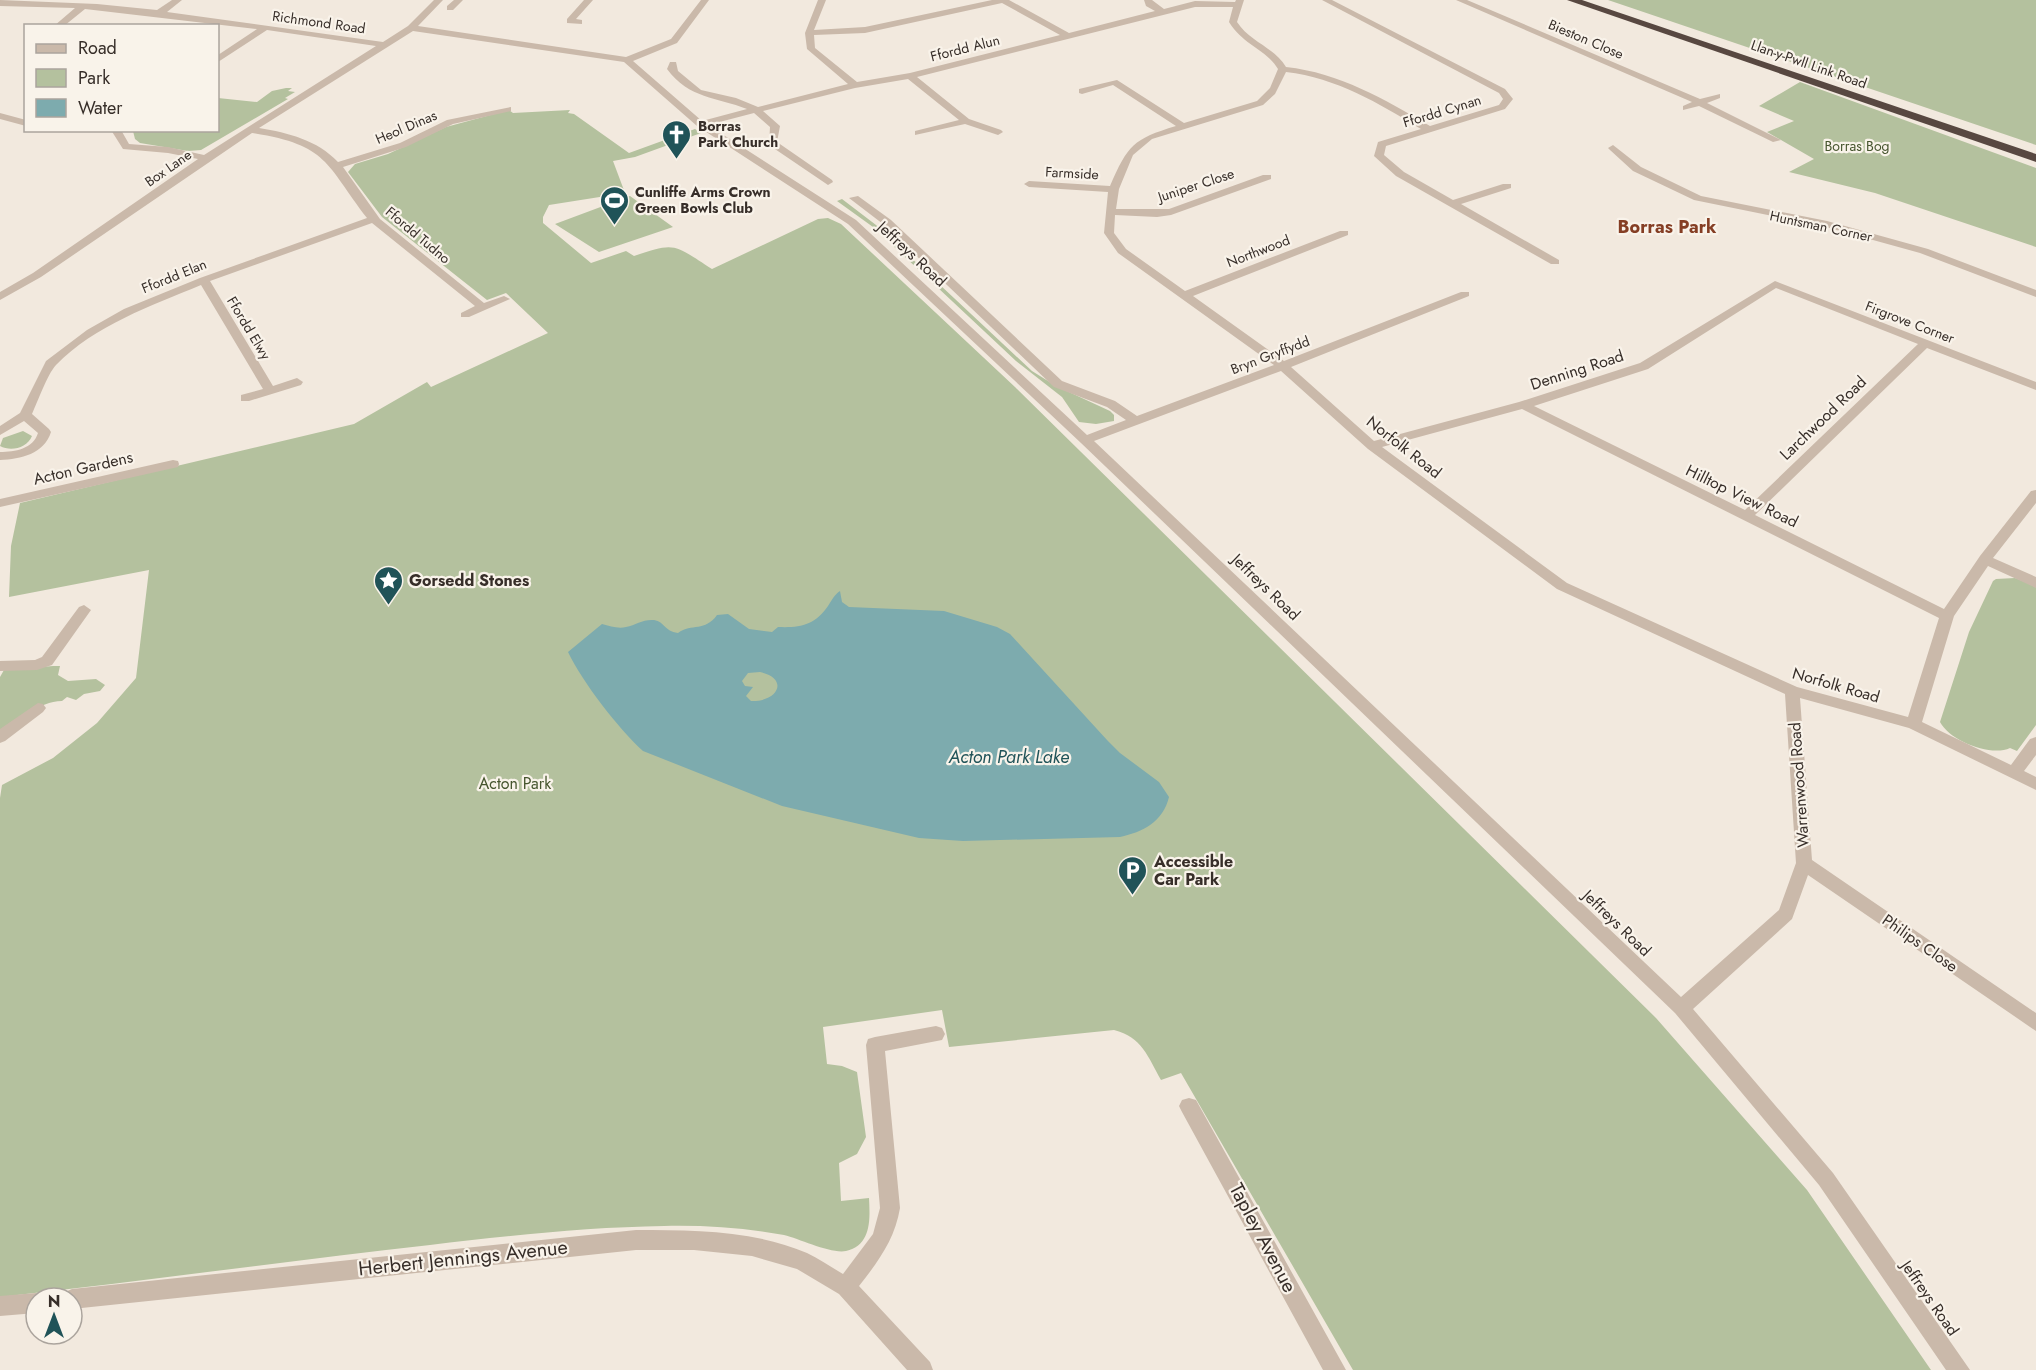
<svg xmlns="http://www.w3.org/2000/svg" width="2036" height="1370" font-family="Jost,sans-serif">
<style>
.green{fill:#b4c19e}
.water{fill:#7dabae;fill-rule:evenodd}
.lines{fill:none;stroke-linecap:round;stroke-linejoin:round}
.minor{fill:#cab9aa;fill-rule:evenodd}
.highway{fill:#584841;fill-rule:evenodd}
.labels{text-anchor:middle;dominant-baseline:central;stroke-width:4.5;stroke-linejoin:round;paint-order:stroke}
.far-street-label{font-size:14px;fill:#372e29;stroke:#f9f3ea}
.far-poi-label{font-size:14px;font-weight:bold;fill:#372e29;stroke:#f9f3ea;text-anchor:start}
.far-park-label{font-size:14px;fill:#46552e;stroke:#f9f3ea}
.street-label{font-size:16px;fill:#372e29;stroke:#f9f3ea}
.poi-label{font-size:16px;font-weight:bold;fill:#372e29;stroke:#f9f3ea;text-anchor:start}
.park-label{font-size:16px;fill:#46552e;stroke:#f9f3ea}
.far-district-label{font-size:18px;font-weight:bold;fill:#853e24;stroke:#f9f3ea}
.water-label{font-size:18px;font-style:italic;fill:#205358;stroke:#f9f3ea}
.near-street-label{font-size:20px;fill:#372e29;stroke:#f9f3ea}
</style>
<rect width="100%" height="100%" fill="#f2e9de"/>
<path class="green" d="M1608,0H2036V145Z
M1800,82L2036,168V247L1875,193L1789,172L1814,159L1767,132L1794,121L1759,106Z
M286,88H292L288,91L295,92L285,98L288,99L201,150L188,151L140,143L135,139L133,131L218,130V98L257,102L272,91Z
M509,110L513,113L570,110L568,113L574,114L629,153L695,129L701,133L635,157L613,161L625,193L549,205L543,217V223L591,263L626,251L634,256C677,241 674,245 712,269L818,219L828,218L841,224L1015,387L1656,1018L1807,1190L1931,1370H1353L1181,1073L1161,1080C1148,1057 1142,1037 1114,1030L949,1047L942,1010L823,1027L827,1064L842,1066L857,1072L866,1137L857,1154L839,1163L841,1201L869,1198C870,1218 872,1245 846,1251C831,1254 800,1239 784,1235C745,1228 704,1225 664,1226C588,1227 507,1236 430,1245C287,1261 144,1281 0,1297V798L2,785L53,758L97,723L136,678L149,570L9,597L11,546L20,503L354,424L427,382L431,387L548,333L506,293L487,300L382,217L348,172L355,164L388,154L446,127Z
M630,196L673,227L599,252L555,224Z
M842,199L876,225L1032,371L1056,386L1110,411L1114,415V421L1096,424L1079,422L1062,397L1016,361L873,227L837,201Z
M23,431L32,436C27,448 11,452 0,446L3,438Z
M2015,578L2036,586V725L2017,751L2010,748C1991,757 1950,741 1940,722L1969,632L1993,581L1996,579Z
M53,666H60L58,675L68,681L96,679L105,685L100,691L84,694L76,700L67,697L62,701C38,702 20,719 0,732V677L4,670Z"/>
<path class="water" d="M840,591L842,602L849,607L944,611L997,627L1010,634L1107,740L1120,753L1159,782L1169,797C1163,822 1143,832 1120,837L963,841L919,838L782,806L643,751C618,728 583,683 568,652L602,624C610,626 618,629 626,627C636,625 643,619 654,620C665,622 664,631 678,633C692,623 705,632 717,615L728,614L749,629L772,632L778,627C800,628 815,625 828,606C832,600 834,595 840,591ZM760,672C789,678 779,702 751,701L746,696L753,687L745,686L742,681L748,673Z"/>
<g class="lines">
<path class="minor" d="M0,0L97,4L157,10L172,0H182L167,12L383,42L408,26L434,0H443L418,26L626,57L671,39L701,0H709L677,43L633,61L702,121L747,109C717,97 689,99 667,69L670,62H676L678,71L701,90L736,98L758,107L848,84L807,49L805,33L818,0H826L814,30L865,27L992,0H1009L1069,33L1155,11L1146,6L1144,0H1152L1164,9L1195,1L1235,2L1236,0H1244L1237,22C1250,42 1274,47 1286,67C1340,73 1384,99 1430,126L1499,105L1503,99L1499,93L1322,0H1332L1505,89L1513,99L1505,109L1386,146L1384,155L1404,172L1453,200L1503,184H1511V188L1461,204L1559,260V264H1551L1396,176L1374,156L1378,142L1421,129C1378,103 1337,78 1286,72L1275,94L1263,105L1152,139L1133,155L1119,189L1116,209H1169L1263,175H1271V179L1171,215L1157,217L1115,215L1114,233L1126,249L1185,291L1340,231H1348V235L1193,296L1284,361L1461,292H1469V296L1291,367L1374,441L1519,402L1640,363L1775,281L2036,382V390L1927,348L1755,515L1944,609L1980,556L2031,491L2036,490V503L1993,558L2036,577V588L1988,566L1954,616L1922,722L2011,765L2030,739L2036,737V755L2024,771L2036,777V790L1909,728L1800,698L1812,860L2036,1013V1031L1808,875L1792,919L1693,1009L1833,1173L1970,1370H1946L1819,1185L1675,1013L1081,443L848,224L697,126L624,62L413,31L259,128C289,133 317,140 338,162L400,143L447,120L511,107V111L453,124L406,147L343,167L380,219L484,303L504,296L510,299L469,317H461V313L475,306L372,223L210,281L273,386L297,378L303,382L301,385L249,401H241V395L263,389L201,285C151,306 95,325 56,365C47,375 38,401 32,414L49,429L51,432C44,454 21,459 0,460V452C15,452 33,449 38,433L24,421L0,435V426L20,413L46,361L87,330L124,309L200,278L367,218C325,163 328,145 252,133L41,277L0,300V292L33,273L198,159L168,153L123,149L111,130H121L129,144L168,147L204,155L376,46L267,30L218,62V55L257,29L85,9L64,26H54L75,8L0,6ZM1002,3L1060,35L910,73L857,82L815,48L814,35L865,33ZM1195,7H1233L1229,22C1244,46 1265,48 1278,69L1270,88L1257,101L1184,123L1117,80L1079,89V93L1082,94L1113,85L1176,126C1133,139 1128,145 1110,186L1029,181L1024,184L1029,187L1108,192L1104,233L1118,253L1274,365L1137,416L1115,401L1062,381L891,220L858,196L849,198L883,224L1054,387L1107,407L1126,420L1087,435L856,220L708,125L754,113L770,127L769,145L828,185L833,182L832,180L777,142L780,126L763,111L855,88L908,79L959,120L915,131V135L965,124L998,135L1003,132L1001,130L969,119L917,77ZM1776,288L1918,344L1745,510L1534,406L1648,369ZM1281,371L1368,449L1557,589L1785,694L1796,863L1779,910L1681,997L1094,441ZM1522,409L1939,618L1908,717L1797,687L1567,583L1382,447Z
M454,0H463L453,10H447V6Z
M584,0H593L576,19L582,20V24L567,23V19Z
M1456,0H1467L1700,99L1720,94V98L1707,103L1781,140L1773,142L1699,106L1683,110V106L1692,102Z
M0,113L26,120V126L0,119Z
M1613,145L1641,167L1701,196L1827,221L1928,249L2036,290V297L1920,253L1826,227L1694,200L1633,171L1610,150L1608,148Z
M173,460L178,461L179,464L178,467L0,507V499Z
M84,605L91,610L52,665L37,670L0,671V661L35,660L42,657L79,607Z
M38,703L43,704L46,708L43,712L5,741L0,743V729Z
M936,1026L942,1028L945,1034L942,1040L885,1051L900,1208C895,1239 878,1262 859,1286L930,1362L933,1370H907L839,1294L797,1269L752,1256L694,1250H636L72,1309V1298H62L65,1292L72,1289L636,1230C693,1230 753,1230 807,1253C819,1259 831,1267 843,1274L873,1234L880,1208L866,1045L868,1039L875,1037Z
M1189,1098L1196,1100L1346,1370H1323L1182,1112L1179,1106L1182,1100Z
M36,1293L44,1298H36V1313L0,1316V1296Z"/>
<path class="highway" d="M1567,0H1582L2036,154V162Z"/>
</g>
<defs>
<symbol id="church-pin" viewBox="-11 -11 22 30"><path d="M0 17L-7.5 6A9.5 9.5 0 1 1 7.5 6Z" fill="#205358" stroke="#f9f3ea"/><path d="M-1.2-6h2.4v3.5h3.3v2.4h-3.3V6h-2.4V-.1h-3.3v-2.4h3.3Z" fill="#fff"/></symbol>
<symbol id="stadium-pin" viewBox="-11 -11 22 30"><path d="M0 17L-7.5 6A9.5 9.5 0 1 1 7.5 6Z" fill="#205358" stroke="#f9f3ea"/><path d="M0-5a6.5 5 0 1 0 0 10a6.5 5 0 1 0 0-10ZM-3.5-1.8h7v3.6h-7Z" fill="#fff"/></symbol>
<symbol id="sight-pin" viewBox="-11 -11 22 30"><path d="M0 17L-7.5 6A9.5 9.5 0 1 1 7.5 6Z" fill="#205358" stroke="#f9f3ea"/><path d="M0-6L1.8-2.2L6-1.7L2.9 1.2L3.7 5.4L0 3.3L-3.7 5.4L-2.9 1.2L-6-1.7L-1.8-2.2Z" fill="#fff"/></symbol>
<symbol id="parking-pin" viewBox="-11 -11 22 30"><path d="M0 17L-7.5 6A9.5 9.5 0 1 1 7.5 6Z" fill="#205358" stroke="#f9f3ea"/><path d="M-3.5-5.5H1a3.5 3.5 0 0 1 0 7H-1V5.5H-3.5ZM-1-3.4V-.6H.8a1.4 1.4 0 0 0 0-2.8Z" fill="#fff"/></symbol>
</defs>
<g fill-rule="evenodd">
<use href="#church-pin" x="660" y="118" width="33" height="45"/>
<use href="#stadium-pin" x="598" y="184" width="33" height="45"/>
<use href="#sight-pin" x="372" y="564" width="33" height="45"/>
<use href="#parking-pin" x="1116" y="854" width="33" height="45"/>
</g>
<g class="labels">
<g class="far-street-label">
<text transform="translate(319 22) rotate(8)">Richmond Road</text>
<text transform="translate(1586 39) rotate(23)">Bieston Close</text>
<text transform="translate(965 48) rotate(-14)">Ffordd Alun</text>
<text transform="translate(1809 64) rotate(19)">Llan-y-Pwll Link Road</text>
<text transform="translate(1442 111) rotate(-17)">Ffordd Cynan</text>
<text transform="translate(406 127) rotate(-23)">Heol Dinas</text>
<text transform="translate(168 168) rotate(-35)">Box Lane</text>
<text transform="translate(1072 173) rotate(3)">Farmside</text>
<text transform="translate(1196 185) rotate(-18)">Juniper Close</text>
<text transform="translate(1821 226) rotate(12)">Huntsman Corner</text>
<text transform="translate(418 235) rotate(40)">Ffordd Tudno</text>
<text transform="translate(1258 251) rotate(-21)">Northwood</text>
<text transform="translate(174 276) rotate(-22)">Ffordd Elan</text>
<text transform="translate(1910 322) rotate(21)">Firgrove Corner</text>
<text transform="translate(249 328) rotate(59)">Ffordd Elwy</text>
<text transform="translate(1270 355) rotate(-21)">Bryn Gryffydd</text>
</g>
<g class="far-poi-label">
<text x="698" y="126">Borras<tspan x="698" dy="16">Park Church</tspan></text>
<text x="635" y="192">Cunliffe Arms Crown<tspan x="635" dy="16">Green Bowls Club</tspan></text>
</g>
<g class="far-park-label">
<text x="1857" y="146">Borras Bog</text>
</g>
<g class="street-label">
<text transform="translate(912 254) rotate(43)">Jeffreys Road</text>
<text transform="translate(1577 370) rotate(-18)">Denning Road</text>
<text transform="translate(1823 418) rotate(-44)">Larchwood Road</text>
<text transform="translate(1404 447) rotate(38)">Norfolk Road</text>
<text transform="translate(83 468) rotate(-13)">Acton Gardens</text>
<text transform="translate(1742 496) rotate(26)">Hilltop View Road</text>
<text transform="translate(1266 587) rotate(44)">Jeffreys Road</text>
<text transform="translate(1836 685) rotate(16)">Norfolk Road</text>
<text transform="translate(1799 785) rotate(-94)">Warrenwood Road</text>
<text transform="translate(1617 923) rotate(44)">Jeffreys Road</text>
<text transform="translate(1920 943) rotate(35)">Philips Close</text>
<text transform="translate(1930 1298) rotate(55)">Jeffreys Road</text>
</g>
<g class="poi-label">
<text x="409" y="580">Gorsedd Stones</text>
<text x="1154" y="861">Accessible<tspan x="1154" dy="18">Car Park</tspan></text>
</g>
<g class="park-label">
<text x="515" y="783">Acton Park</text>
</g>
<g class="far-district-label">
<text x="1667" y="227">Borras Park</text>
</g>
<g class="water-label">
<text x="1009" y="757">Acton Park Lake</text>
</g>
<g class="near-street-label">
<text transform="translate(1263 1238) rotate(62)">Tapley Avenue</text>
<text transform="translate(463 1258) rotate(-6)">Herbert Jennings Avenue</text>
</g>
</g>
<rect x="24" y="24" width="195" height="108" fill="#f9f3ea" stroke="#aba49d" stroke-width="1.5"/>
<rect x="36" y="44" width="30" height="9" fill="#cab9aa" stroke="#aba49d" stroke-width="1.5"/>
<text x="78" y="54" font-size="18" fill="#372e29">Road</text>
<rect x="36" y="69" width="30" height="18" fill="#b4c19e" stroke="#aba49d" stroke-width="1.5"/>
<text x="78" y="84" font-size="18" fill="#372e29">Park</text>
<rect x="36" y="99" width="30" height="18" fill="#7dabae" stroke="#aba49d" stroke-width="1.5"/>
<text x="78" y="114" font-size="18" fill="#372e29">Water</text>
<g transform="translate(54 1316)"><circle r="28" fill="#f9f3ea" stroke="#aba49d" stroke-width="1.5"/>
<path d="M0-4.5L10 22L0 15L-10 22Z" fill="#205358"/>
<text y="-9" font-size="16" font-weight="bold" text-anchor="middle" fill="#372e29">N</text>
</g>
</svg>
